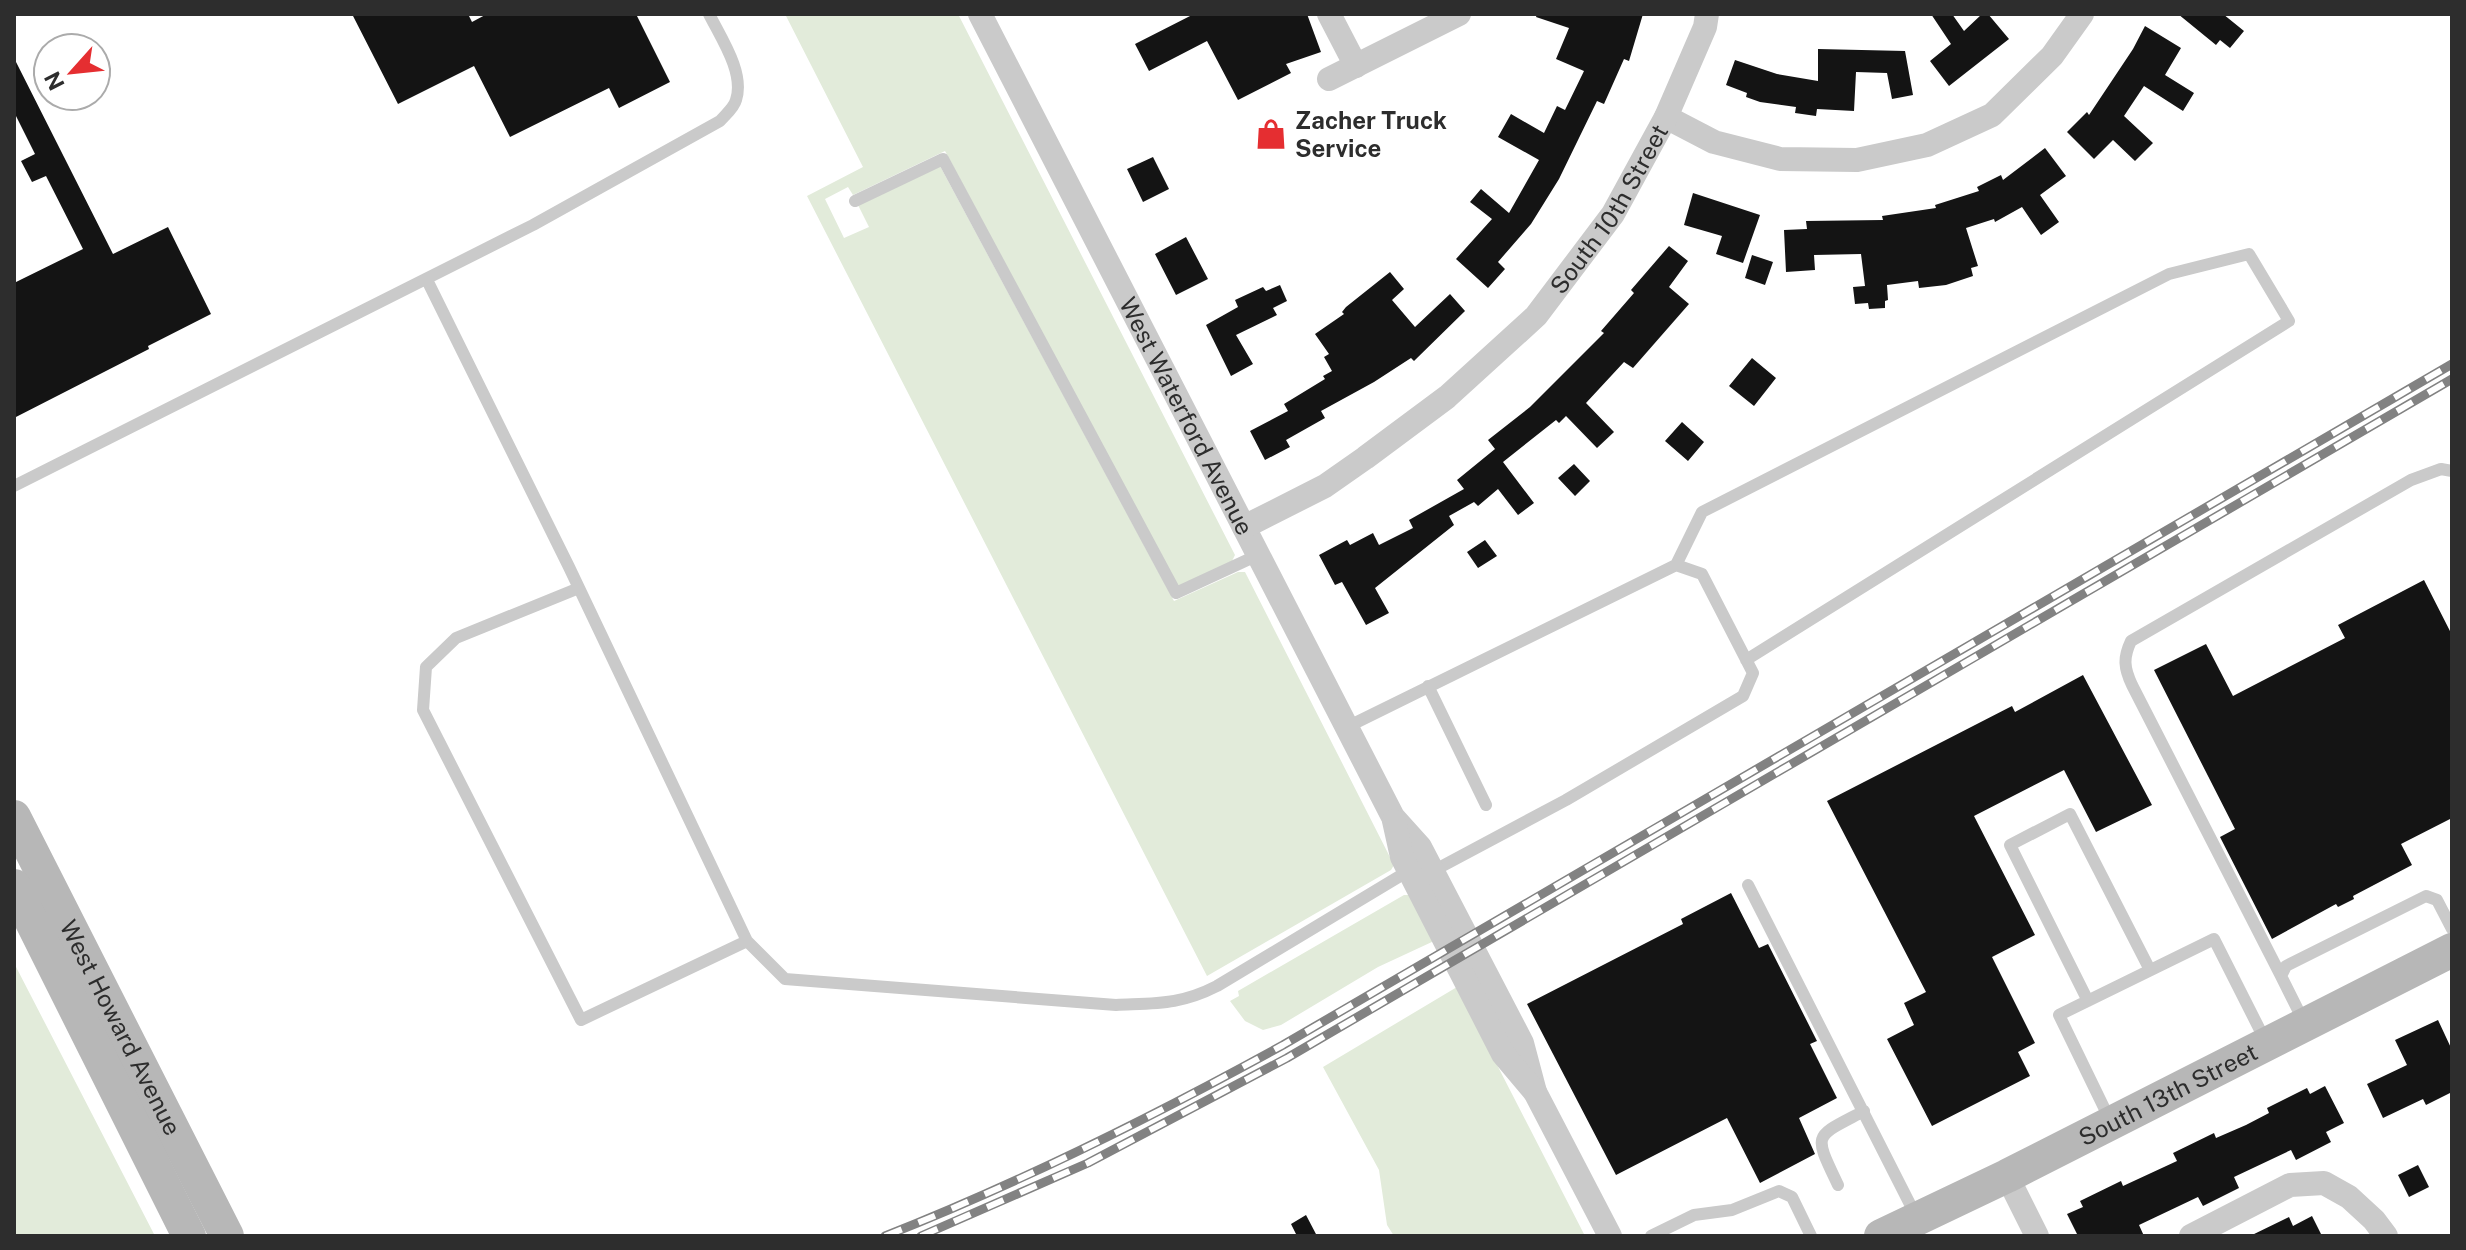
<svg xmlns="http://www.w3.org/2000/svg" width="2466" height="1250" font-family="'Public Sans',sans-serif">
<style>
.green{fill:#e2ebda}
.building{fill:#141414}
.lines{fill:none;stroke-linecap:round;stroke-linejoin:round}
.lane{stroke:#cacaca;stroke-width:12}
.street{stroke:#cacaca;stroke-width:24}
.secondary{stroke:#b7b7b7;stroke-width:34}
.rail-casing{stroke:#828282;stroke-width:9}
.rail{stroke:#fff;stroke-width:6;stroke-dasharray:18;stroke-linecap:butt}
.labels{text-anchor:middle;dominant-baseline:central;stroke-width:8;stroke-linejoin:round;paint-order:stroke}
.poi-label{font-size:24px;font-weight:bold;fill:#2d2d2d;stroke:#fff;text-anchor:start}
.street-label{font-size:24px;fill:#2d2d2d;stroke:#fff}
</style>
<rect width="100%" height="100%" fill="#fff"/>
<path class="green" d="M785,14H958L1235,555L1232,561L1178,587L945,151L853,195L848,187L825,199L844,238L869,227L858,205L940,166L1174,601L1238,572H1245L1394,865L1391,870L1207,976L807,196L863,167Z
M1404,895H1410L1434,941L1378,967L1281,1025L1263,1030L1245,1021L1230,1001L1239,996L1238,991Z
M14,963L155,1236H14Z
M1457,987L1585,1236H1394L1387,1225L1379,1170L1323,1067Z"/>
<path class="building" d="M352,14H468L472,22L487,14H636L670,82L619,108L609,88L510,137L474,66L398,104Z
M1194,14H1307L1321,52L1286,64L1291,73L1238,100L1207,41L1149,71L1135,44Z
M1537,14H1643L1629,61L1624,59L1604,104L1597,101L1559,179L1531,224L1498,262L1505,269L1488,288L1456,259L1492,219L1470,202L1481,189L1509,213L1539,160L1498,137L1511,114L1544,133L1557,106L1565,110L1584,71L1556,59L1569,28L1536,17Z
M1931,14H1952L1964,31L1982,14H1988L2009,39L1949,86L1930,61L1951,44Z
M2178,14H2223L2244,31L2230,48L2220,40L2216,45Z
M2145,26L2181,48L2165,75L2194,93L2183,111L2144,86L2124,116L2153,143L2135,161L2113,140L2094,159L2067,132L2087,112L2089,115L2133,49Z
M1818,49L1905,51L1913,95L1892,99L1887,73L1856,72L1854,111L1817,109L1816,116L1795,113L1796,107L1760,102L1746,97L1747,93L1726,85L1735,60L1777,74L1818,81Z
M14,58L113,254L168,227L211,314L148,346L149,349L14,418V283L83,249L46,176L32,182L21,161L35,154L14,112Z
M2045,148L2066,176L2040,195L2059,222L2041,235L2022,207L1995,222L1994,219L1966,228L1978,266L1971,268L1973,276L1946,285L1919,288L1918,281L1887,285L1888,300L1885,301V308L1869,309L1868,303L1855,304L1853,287L1865,286L1861,254L1814,255L1815,270L1786,272L1784,230L1807,229L1806,221L1883,220L1882,216L1936,208L1935,205L1979,191L1977,187L2001,175L2003,180Z
M1153,157L1169,189L1143,202L1127,169Z
M1693,193L1760,215L1743,263L1716,254L1722,236L1684,225Z
M1186,237L1208,279L1176,295L1155,254Z
M1669,246L1688,261L1669,287L1689,304L1633,368L1624,362L1586,403L1614,432L1597,448L1566,416L1559,423L1556,420L1503,462L1534,503L1518,515L1498,489L1478,506L1474,502L1449,516L1454,525L1375,588L1389,613L1366,625L1342,582L1335,585L1319,555L1347,540L1350,545L1373,533L1379,545L1413,528L1409,520L1464,489L1457,480L1495,449L1488,440L1530,407L1604,333L1601,331L1634,293L1631,290Z
M1752,255L1773,262L1765,285L1745,278Z
M1390,272L1404,289L1392,300L1415,327L1450,294L1465,311L1414,361L1411,358L1374,382L1321,411L1325,418L1286,440L1290,447L1265,460L1250,431L1288,411L1284,404L1325,379L1323,376L1332,371L1324,357L1329,354L1315,334L1344,314L1342,312L1346,307Z
M1280,285L1287,301L1273,308L1277,315L1236,335L1253,364L1231,376L1206,325L1238,307L1235,300L1263,287L1266,291Z
M1752,358L1776,378L1754,406L1729,386Z
M1682,422L1704,442L1688,461L1665,441Z
M1574,464L1590,481L1575,496L1558,478Z
M1485,540L1497,556L1478,568L1467,552Z
M2424,580L2452,635V818L2401,844L2412,865L2353,896L2354,899L2338,907L2336,904L2272,939L2220,837L2235,829L2154,670L2206,644L2233,696L2345,638L2338,625Z
M2083,675L2152,805L2096,832L2064,770L1974,816L2035,935L1992,957L2035,1043L2018,1052L2030,1076L1932,1126L1887,1039L1914,1025L1904,1003L1926,992L1827,801L2012,706L2015,712Z
M1731,893L1759,948L1768,944L1817,1041L1810,1044L1837,1098L1799,1118L1815,1154L1760,1183L1727,1118L1616,1175L1527,1004L1683,924L1681,919Z
M2438,1020L2452,1050V1092L2426,1105L2423,1099L2383,1118L2367,1084L2407,1065L2395,1040Z
M2325,1086L2344,1123L2326,1132L2331,1142L2296,1160L2291,1150L2234,1177L2239,1188L2203,1206L2198,1197L2139,1225L2144,1236H2078L2067,1214L2083,1207L2080,1201L2121,1181L2123,1186L2177,1161L2173,1153L2214,1133L2216,1138L2246,1125L2269,1113L2267,1108L2307,1088L2310,1094Z
M2418,1165L2429,1187L2409,1197L2398,1175Z
M1306,1215L1317,1236H1297L1291,1224Z
M2312,1216L2322,1236H2250L2289,1217L2293,1226Z"/>
<g class="lines">
<path class="lane" d="M855,201L943,159L1176,593L1258,555
M427,280L569,567L747,941L785,979L1116,1005C1156,1003 1180,1005 1217,986L1410,870
M14,486L533,225L720,121C725,115 734,108 736,100C745,73 721,38 709,14
M1676,565L1702,512L2169,274L2249,254L2289,321L1746,660
M579,588L456,638L426,667L423,710L581,1020L747,941
M1428,686L1486,805
M1347,727L1676,565L1702,574L1753,673L1743,696L1566,800L1433,871
M1748,885L1916,1216
M2281,976L2132,685C2124,668 2123,658 2131,641L2411,480L2441,469L2452,471
M2088,1001L2010,845L2070,814L2150,970
M2304,1022L2281,976L2286,966L2426,896L2437,900L2452,929
M2110,1120L2059,1015L2214,939L2266,1042
M1838,1185C1813,1132 1813,1138 1864,1111
M1651,1236L1694,1215L1732,1210L1779,1191L1792,1197L1811,1236"/>
<g class="street">
<path id="s1" d="M980,14L1393,817L1420,847L1522,1043L1535,1092"/>
<path d="M1329,14L1356,66"/>
<path d="M1329,79L1459,14"/>
<path d="M1666,117L1714,142L1780,159L1857,160L1927,145L1992,115L2052,56L2082,14"/>
<path id="s2" d="M1244,527L1325,486L1365,458L1447,397L1536,316L1613,214L1666,117L1705,27L1707,14"/>
<path d="M1394,821L1402,857L1503,1054L1535,1092L1610,1236"/>
<path d="M2007,1176L2037,1236"/>
<path d="M2191,1236L2290,1185L2324,1183L2349,1197L2374,1220L2386,1236"/>
</g>
<g class="secondary">
<path id="s3" d="M14,817L227,1236"/>
<path d="M14,886L189,1236"/>
<path id="s4" d="M1881,1236L2007,1176L2452,950"/>
</g>
<defs>
<path id="rail" d="M885,1236C1022,1182 1154,1116 1283,1045L2452,364
M921,1236L1088,1163L1287,1058L2452,379"/>
</defs>
<use href="#rail" class="rail-casing"/>
<use href="#rail" class="rail"/>
</g>
<defs>
<symbol id="shop-bare" viewBox="-9 -9 18 18"><path d="M-5-2.5h2.3a2.7 3.5 0 0 1 5.4 0H5L5.5 6h-11ZM-1.5-2.5h3a1.5 2.3 0 0 0-3 0Z" fill="#e52e31" stroke="#fff" stroke-width="2.5" paint-order="stroke"/></symbol>
</defs>
<g fill-rule="evenodd">
<use href="#shop-bare" x="1249" y="112" width="44" height="44"/>
</g>
<g class="labels">
<g class="poi-label">
<text x="1295" y="120">Zacher Truck<tspan x="1295" dy="28">Service</tspan></text>
</g>
<g class="street-label">
<text stroke="none"><textPath href="#s2" startOffset="492">South 10th Street</textPath></text>
<text stroke="none"><textPath href="#s1" startOffset="452">West Waterford Avenue</textPath></text>
<text stroke="none"><textPath href="#s3" startOffset="236">West Howard Avenue</textPath></text>
<text stroke="none"><textPath href="#s4" startOffset="320">South 13th Street</textPath></text>
</g>
</g>
<rect width="2466" height="1250" fill="none" stroke="#2d2d2d" stroke-width="32"/>
<g transform="translate(72 72) rotate(243)"><circle r="38" fill="#ffffff" stroke="#ababab" stroke-width="2"/>
<path d="M0-6L14 30L0 20L-14 30Z" fill="#e52e31"/>
<text y="-12" font-size="22" font-weight="bold" text-anchor="middle" fill="#2d2d2d">N</text>
</g>
</svg>
